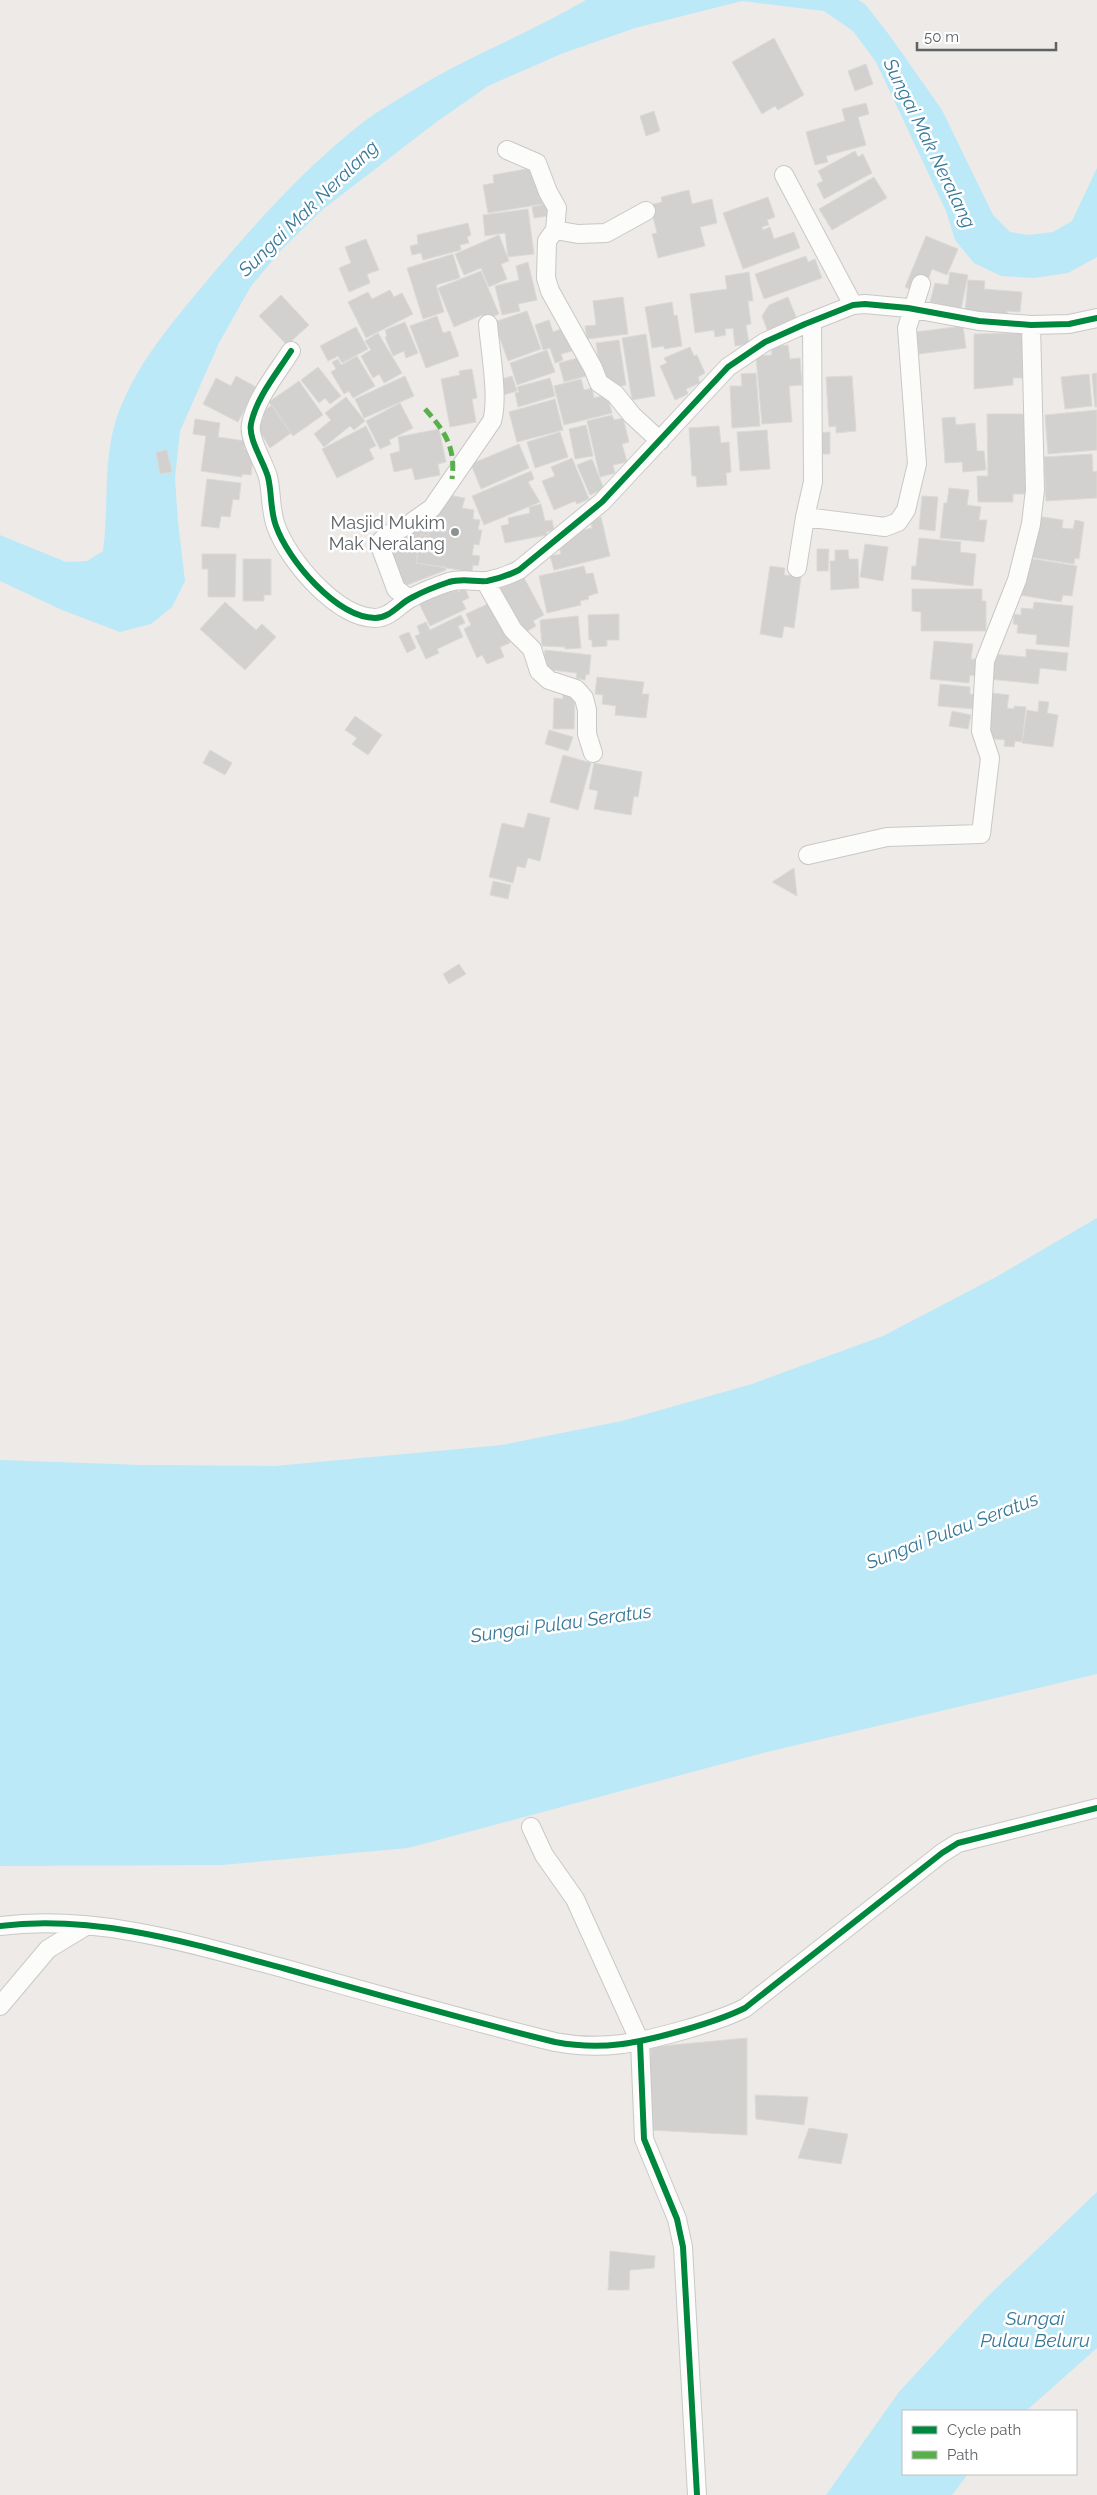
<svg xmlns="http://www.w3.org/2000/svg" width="1097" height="2495" font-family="Raleway,sans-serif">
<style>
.water{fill:#bbe9f8}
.building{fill:#d3d1d0;stroke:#dcdad6}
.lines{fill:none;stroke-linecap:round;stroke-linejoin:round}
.minor-casing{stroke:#c9c8c8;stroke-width:20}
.minor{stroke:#fcfcfb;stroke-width:18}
.quiet{stroke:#58b04a;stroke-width:5;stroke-dasharray:10 5;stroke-linecap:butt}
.cycleway-casing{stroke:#fff;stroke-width:9}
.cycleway{stroke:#00873e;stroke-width:6}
.poi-dot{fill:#8f9292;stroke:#fff;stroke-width:2}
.labels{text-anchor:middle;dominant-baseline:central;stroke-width:5;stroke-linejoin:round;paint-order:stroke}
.poi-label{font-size:18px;fill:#5d6265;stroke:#fff;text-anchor:end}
.water-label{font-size:19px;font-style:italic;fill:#387998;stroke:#fff}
</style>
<rect width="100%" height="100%" fill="#edeae7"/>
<path class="water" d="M586,0H858L865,4L890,36L942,110L993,215L1010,232L1029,235L1053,232L1072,221L1097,168V257L1068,273L1034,278L1001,276L974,263L955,240L946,211L876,62L853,31L824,11L742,1L635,28L561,54L488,86L435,123L322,210L282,249L251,286L219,343L180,431L175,478L178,522L185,581L172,607L151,624L120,632L62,610L0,581V535L66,562L87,561L103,551C109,508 103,465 115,423C133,366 173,322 210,277C255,224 303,170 357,127C373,114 392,103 410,92C466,57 528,34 586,0Z
M1097,1218V1674L767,1752L408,1848L222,1865L0,1866V1460L141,1465L275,1466L502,1445L622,1421L752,1384L883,1336L996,1277Z
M1097,2192V2348L1026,2411H903V2474H968L952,2495H826L899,2392L985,2299Z"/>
<path class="building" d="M774,38L804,95L778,110L775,106L762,114L732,62Z
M866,64L873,84L855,91L848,71Z
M866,103L869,114L858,117L866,145L826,156L828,162L815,165L806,132L845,121L842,109Z
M654,111L660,131L646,136L640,116Z
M855,151L858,157L863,154L872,173L824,199L817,184L823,181L818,171Z
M537,167L543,204L488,213L483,185L494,183L493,175Z
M874,177L887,198L832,230L819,209Z
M689,190L692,204L712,199L717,223L700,227L705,246L658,258L652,234L657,233L650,205L662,202L661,197Z
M768,197L775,217L767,220L769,225L762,227L763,230L770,227L774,239L794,232L800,248L743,269L723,213Z
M546,204L548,216L534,218L532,207Z
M528,209L534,254L508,257L505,233L485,236L483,215Z
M468,223L471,235L467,237L469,243L460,245L461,250L423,260L421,253L412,255L410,246L418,244L417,235Z
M499,235L509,261L501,264L507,279L489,287L481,268L464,275L455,254Z
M926,236L958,249L947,275L932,269L928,280L912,290L905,287Z
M366,239L379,270L367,274L370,283L349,292L339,268L351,263L345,247Z
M453,254L460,278L436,285L444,312L423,319L407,268Z
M806,256L808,262L815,259L822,278L764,299L755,274Z
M528,262L537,300L518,304L520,311L502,315L495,286L519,280L516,266Z
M481,271L499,314L484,320L482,315L454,327L438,288Z
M749,272L753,301H748L751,324L746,325L749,344L735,346L733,328L725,329L726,335L715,337L714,330L695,333L690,294L727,289L725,276Z
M950,272L968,275L961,309L930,302L935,283L948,285Z
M968,280L985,281L984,289L1022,292L1020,312L1007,311V315L965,312Z
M390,290L394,297L402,293L413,314L366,338L348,302L368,292L372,299Z
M281,295L309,325L287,345L259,316Z
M623,297L628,334L587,339L585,326L596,325L593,301Z
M788,297L798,322L769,335L762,316L769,305Z
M672,302L674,316L677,315L682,346L664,349V346L652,348L645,307Z
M527,311L541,349L508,361L494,322Z
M437,316L443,333L450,331L459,356L426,368L410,326Z
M549,320L553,332L564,328L572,351L561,354L563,360L555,363L550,348L543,350L535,325Z
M405,322L418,353L406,358L404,351L393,356L385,337L387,336L385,330Z
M963,326L966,348L919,354L916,332Z
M356,327L368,349L342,363L338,356L328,361L320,346Z
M378,333L402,373L384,383L379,374L373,378L361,356L371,350L365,341Z
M1025,333L1026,378H1013V385L974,389V334Z
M646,334L655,396L632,400L622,338Z
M619,340L626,385L603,389L596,343Z
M788,345L790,359L800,358L802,385L789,386L792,422L762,424L756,356L772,355L771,347Z
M690,347L694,356L697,355L705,373L698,377L700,383L686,389L688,394L675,400L660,366L667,363L664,358Z
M547,350L555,372L517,385L510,363Z
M357,356L375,386L353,398L349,391L344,394L331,372L336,369L332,362L338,359L341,365Z
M585,356L590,375L564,382L559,363Z
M318,367L341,396L330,404L325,398L319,403L301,380Z
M472,369L477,398L472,399L476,422L450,427L441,379L460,375L459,371Z
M756,373L760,426L732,428L730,386H742L741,374Z
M1097,373V407H1095L1092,374Z
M1089,374L1092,406L1065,409L1061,377Z
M236,376L256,387L238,422L203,404L216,378L231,386Z
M405,376L414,396L364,418L355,399Z
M512,376L517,391L500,396L495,381Z
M852,376L856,431L836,433V426L829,427L826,377Z
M550,378L555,396L518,407L515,393L519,392L517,387Z
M581,379L584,390L592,388L594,398L607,395L612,413L564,425L554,386Z
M299,381L323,415L293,436L269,402Z
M346,397L365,421L354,430L350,426L324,447L314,434L331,420L325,413Z
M555,399L563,430L517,442L509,412Z
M400,403L413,428L389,440L391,444L380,449L366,421Z
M272,405L291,433L270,448L255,424L264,418L261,413Z
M1097,410V450L1048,454L1045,415Z
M987,414H1027L1028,494H1013V502H978L977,476H988Z
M612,415L614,420L623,418L629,442L622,444L627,462L613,465L615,473L600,477L587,421Z
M955,417L956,425L975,423L977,451H984L986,470L963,472L962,462L945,463L942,418Z
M195,419L220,423L218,437L245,441L244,449L254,450L251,475L242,474V477L201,471L206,436L193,434Z
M586,425L593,456L575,459L569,429Z
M366,426L376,446L369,449L374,459L337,478L322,449Z
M719,426L721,443L729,442L731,472L726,473L727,485L697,487L696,476H692L689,428Z
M439,429L446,462L438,464L440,475L415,480L412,468L394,472L390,454L400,451L398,437Z
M767,430L770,469L740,471L737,432Z
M560,432L568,457L535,468L527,442Z
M830,432V454H817V433Z
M519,444L529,468L481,489L471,464Z
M167,450L172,472L160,474L156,452Z
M1092,454L1093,472L1097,471V498L1046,501L1044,457Z
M572,458L589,499L577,504L575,501L554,510L542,481L555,476L551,467Z
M592,459L604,489L590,495L577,465Z
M531,471L534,479L528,482L540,502L484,525L472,496Z
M207,479L241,483L239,500L233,499L230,517L221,516L219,528L201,526Z
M949,488L969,490L967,505L981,507L979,520H987L984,542L940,538L944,503H947Z
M448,495L465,498L462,508L474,510L473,519L480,520L478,530H482L479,545L474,544L472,555L480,556L478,566L473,565L472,572L416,563L421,534L428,536L430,526H435L438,505L446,506Z
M922,496L938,497L935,531L919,529Z
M541,504L545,521L552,520L554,530L546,532L547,535L505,543L501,526L509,524L508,518L530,513L529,507Z
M1036,516L1063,520L1062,528L1073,529L1075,520L1084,522L1079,559L1075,558L1074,564L1029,557Z
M601,517L610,556L554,570L550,556L561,554L558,542L567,534L592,528L590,520Z
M430,526L428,536L421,534L416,563L445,567L446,570L402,587L385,543Z
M919,538L961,542L960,552L976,554L973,586L911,579L912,566H916Z
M865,544L888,547L883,581L860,577Z
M817,549H829L828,571H817Z
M835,550H848L849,559H858L859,588L831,590L830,561H835Z
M202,554H236L235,597H208V569H202Z
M1027,558L1077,566L1072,596L1063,595L1061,602L1020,595Z
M243,559H271V595H264V601H243Z
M584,566L586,574L593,573L598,593L588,596L589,599L580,601L581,605L547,613L539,576Z
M770,566L785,568L784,575L801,577L794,628L784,626L782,638L760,634Z
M522,574L544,615L533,621L536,626L524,633L494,589Z
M455,585L458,592L465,588L469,598L462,601L466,609L430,626L418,601Z
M912,589H982V601H986V631H921V612L912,611Z
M225,602L256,630L262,624L276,637L245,670L200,629Z
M492,602L510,643L500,647L504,657L487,664L482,655L477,658L464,629L471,625L466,614Z
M1034,602L1073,606L1069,647L1036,644L1037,635L1017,633L1018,625L1013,624L1014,614L1021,615V608L1033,609Z
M619,614V640H607V646L592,647V640H589L588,615Z
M461,615L465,623L458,626L463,637L437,649L439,653L426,659L415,636L420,634L417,626L426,622L430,630Z
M578,616L581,648L565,649V647L542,646L540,620Z
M409,632L416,648L407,653L399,636Z
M934,641L973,644L971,659H976L975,676L970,675L969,683L930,679Z
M1026,649L1068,653L1066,671L1040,668L1038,684L989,679L992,654L1026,657Z
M545,650L591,655L589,675L586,674L585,680L576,678L577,673L543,669Z
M597,677L644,682L642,694H649L646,718L615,715L616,706L602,704L603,695L595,694Z
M940,684L970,687V694L975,695L974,709L938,706Z
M563,690H575L574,729H553L554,698L563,699Z
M992,693L1009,695L1007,708L1014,709V706L1026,707L1022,742L1015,741L1014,747L1004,746L1005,740L986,738Z
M1039,701L1049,702L1047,713L1058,715L1053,747L1022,743L1027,710L1038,712Z
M952,711L971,715L968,729L949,726Z
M355,716L382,735L368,755L352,744L357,738L345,730Z
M549,730L573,737L568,751L545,744Z
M210,750L232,763L225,775L203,763Z
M563,755L591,763L578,810L550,802Z
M594,763L642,772L638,797L634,796L631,815L594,809L598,791L589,789Z
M528,813L550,818L540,861L528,858L525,868L517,866L513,883L489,877L502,823L524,828Z
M794,868L797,896L772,882Z
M493,881L511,885L508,899L490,895Z
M459,964L466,974L449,984L443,974Z
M747,2038V2135L648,2130L651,2047Z
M755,2095L808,2097L804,2125L756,2119Z
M809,2128L848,2134L841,2164L798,2158Z
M610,2251L655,2256L654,2268L630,2270L629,2290H608Z"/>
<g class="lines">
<defs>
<path id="minor" d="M507,150L537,163L548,192L557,208L555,230L547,241L546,278L550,291L593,368L599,383L615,394L632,415L660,441
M784,175L853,305
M555,230L578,234L606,233L646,211
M291,351C277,373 256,398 251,424C248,439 264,462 268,477C272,493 270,510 276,526C288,560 336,617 375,618C390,618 399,604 411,598C422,592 437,586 449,582C463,578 475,582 487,581C498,579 509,575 519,570L602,502L728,367L765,342L805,324L853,305L865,304L908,308L979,321L1031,325L1069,324L1097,318
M805,517L813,482L812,321
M797,568L805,517L885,527L898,522L906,510L917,464L907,328L921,284
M485,581L513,630L532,649L539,671L549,680L576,689L584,698L587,710V734L593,753
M409,599L396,589L379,543L387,535L408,525L432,508L492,421C499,398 490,350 488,324
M808,855L887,837L981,834L990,758L981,731L985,661L1017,580L1031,524L1035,490L1031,325
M531,1827L544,1855L575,1899L640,2042L644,2139L677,2219L683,2247L697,2495
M0,1926C97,1914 193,1944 286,1969C375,1994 465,2020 555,2042C603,2051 638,2043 684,2030C705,2024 725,2018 745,2008L942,1853L958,1843L1097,1808
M0,2006L48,1949L86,1926"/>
</defs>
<use href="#minor" class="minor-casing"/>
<use href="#minor" class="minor"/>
<path class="quiet" d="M425,409C445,431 456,448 452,479"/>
<defs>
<path id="cycleway" d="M291,351C277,373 256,398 251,424C248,439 264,462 268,477C272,493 270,510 276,526C288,560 336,617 375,618C390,618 399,604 411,598C422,592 437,586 449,582C463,578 475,582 487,581C498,579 509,575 519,570L602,502L728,367L765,342L805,324L853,305L865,304L908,308L979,321L1031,325L1069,324L1097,318
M0,1926C97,1914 193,1944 286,1969C375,1994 465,2020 555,2042C603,2051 638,2043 684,2030C705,2024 725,2018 745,2008L942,1853L958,1843L1097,1808
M640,2042L644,2139L677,2219L683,2247L697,2495"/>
</defs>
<use href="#cycleway" class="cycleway-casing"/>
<use href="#cycleway" class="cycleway"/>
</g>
<circle class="poi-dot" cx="455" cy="532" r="5"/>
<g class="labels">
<g class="poi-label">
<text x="445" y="522">Masjid Mukim<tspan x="445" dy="21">Mak Neralang</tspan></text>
</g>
<g class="water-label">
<text transform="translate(930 143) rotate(64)">Sungai Mak Neralang</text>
<text transform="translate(308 208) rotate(-44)">Sungai Mak Neralang</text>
<text transform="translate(952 1530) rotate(-21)">Sungai Pulau Seratus</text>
<text transform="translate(561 1623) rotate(-8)">Sungai Pulau Seratus</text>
<text x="1035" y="2318">Sungai<tspan x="1035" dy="22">Pulau Beluru</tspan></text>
</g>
</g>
<rect x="902" y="2410" width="175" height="65" fill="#ffffff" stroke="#bec0c1"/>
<rect x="912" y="2426" width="25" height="8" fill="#00873e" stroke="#bec0c1"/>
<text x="947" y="2435" font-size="15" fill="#5d6265">Cycle path</text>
<rect x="912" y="2451" width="25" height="8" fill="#58b04a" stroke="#bec0c1"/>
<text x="947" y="2460" font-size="15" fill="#5d6265">Path</text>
<path d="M917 42v8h139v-8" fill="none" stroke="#5d6265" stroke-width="2.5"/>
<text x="924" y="42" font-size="15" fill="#5d6265" stroke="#ffffff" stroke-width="4" paint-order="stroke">50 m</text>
</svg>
